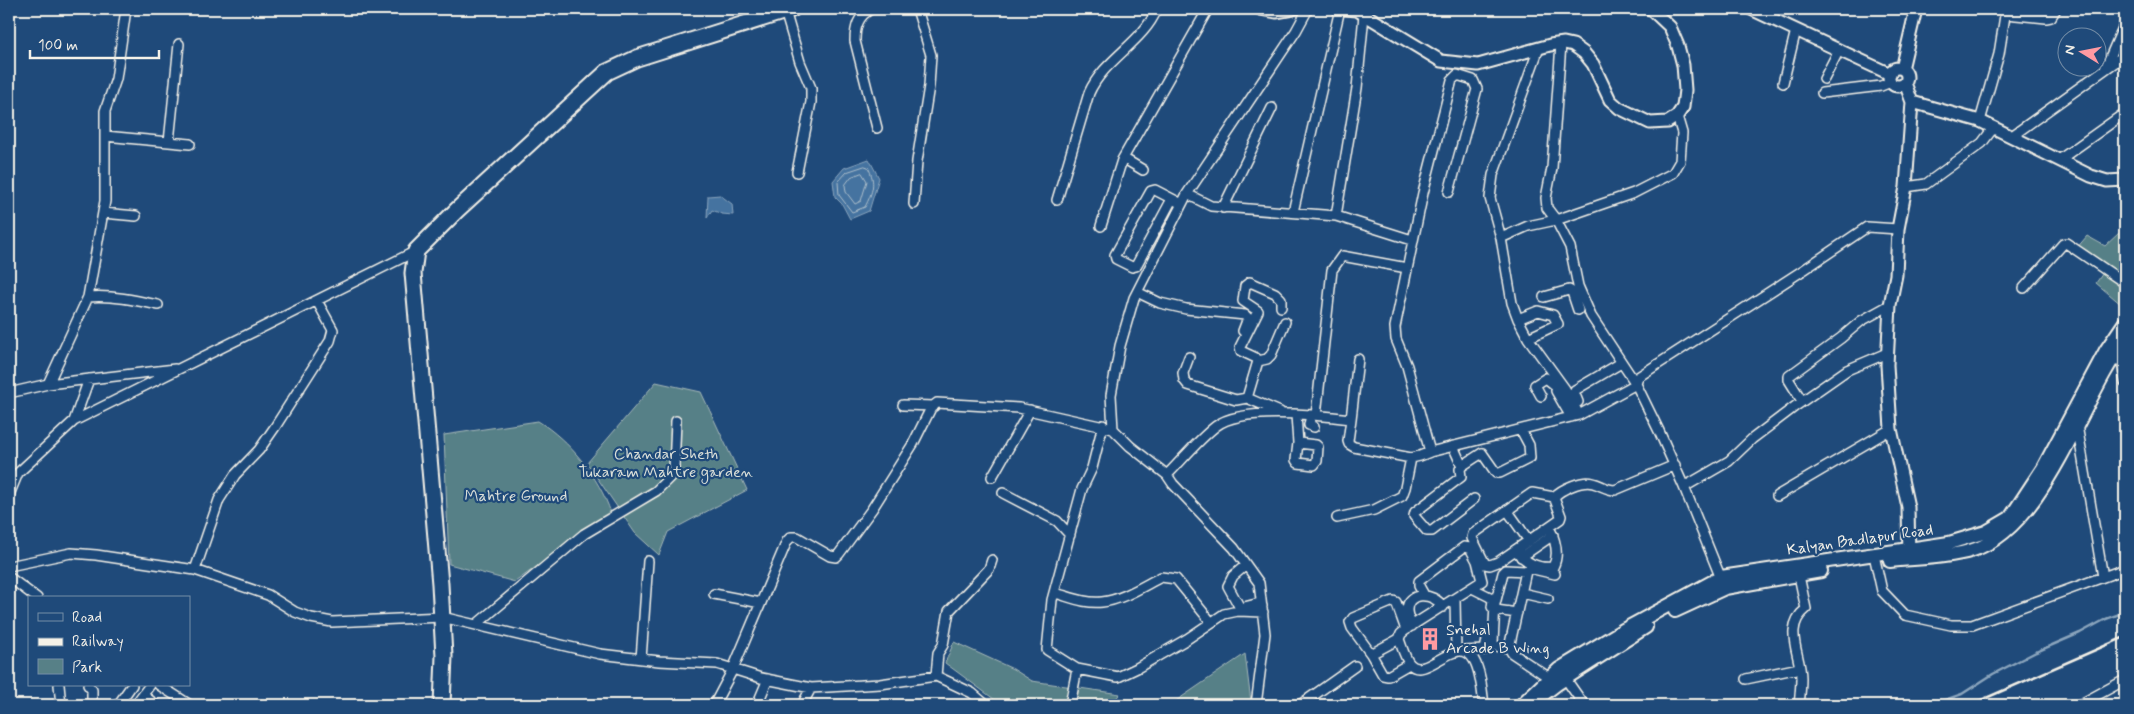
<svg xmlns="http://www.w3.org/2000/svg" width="2134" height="714" font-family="Mynerve,sans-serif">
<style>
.green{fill:#578087;stroke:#a6b8b8}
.water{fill:#4573a0;stroke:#8ba5bd}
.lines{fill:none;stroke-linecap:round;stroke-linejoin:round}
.shore{stroke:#aebfcb;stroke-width:1}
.stream{stroke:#8ba5bd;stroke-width:2.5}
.minor-casing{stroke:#f4f1e8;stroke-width:12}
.tertiary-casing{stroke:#f4f1e8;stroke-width:15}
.secondary-casing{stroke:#f4f1e8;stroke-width:16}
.primary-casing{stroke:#f4f1e8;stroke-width:19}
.minor{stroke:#1f4a7a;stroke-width:9}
.tertiary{stroke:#1f4a7a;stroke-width:11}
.secondary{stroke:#1f4a7a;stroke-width:12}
.primary{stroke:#1f4a7a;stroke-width:15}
.rail{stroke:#f4f1e8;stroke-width:2.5}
.labels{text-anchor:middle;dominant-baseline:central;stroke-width:4.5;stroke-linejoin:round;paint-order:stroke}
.park-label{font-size:16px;fill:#dce0d9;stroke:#1f4a7a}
.street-label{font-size:16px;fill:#f4f1e8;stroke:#1f4a7a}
.poi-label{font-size:16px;fill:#f4f1e8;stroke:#1f4a7a;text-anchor:start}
</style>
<rect width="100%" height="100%" fill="#1f4a7a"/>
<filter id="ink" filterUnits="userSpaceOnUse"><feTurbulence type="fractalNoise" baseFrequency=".02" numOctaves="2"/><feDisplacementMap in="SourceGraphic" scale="10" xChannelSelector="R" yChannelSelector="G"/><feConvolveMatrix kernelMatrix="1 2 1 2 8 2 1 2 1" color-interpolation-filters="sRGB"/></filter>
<g filter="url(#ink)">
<path class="green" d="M2119,233L2125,239V302L2122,305L2096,283L2105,270L2076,249L2087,236L2105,246Z
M656,382L701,392L747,490L668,532L659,555L635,533L587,463Z
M538,421C570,441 599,477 611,513L515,582L449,564L444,435Z
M954,642L1013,669L1032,681L1120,694L1110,705H1002L945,663Z
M1245,654L1251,702L1247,705H1170Z"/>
<path class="water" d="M869,159L879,178L869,211L850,219L842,204L835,197L833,181L844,168Z
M720,195L732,204L733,215L722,214L712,210L707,218L708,196Z"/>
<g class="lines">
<path class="shore" d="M865,166L868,167C876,183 873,191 865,207L852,212L839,195L838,182L847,172Z
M862,173L867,181L861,201L855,204L846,192L845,185L851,177Z"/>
<path class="stream" d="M1931,705L1962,694L1993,674L2036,652L2080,633L2106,619L2125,612"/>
<defs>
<path id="minor" d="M871,9C858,16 855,27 855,41L877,128
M785,11L800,62L811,88V102L797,172
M2006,14L2046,18L2051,17L2056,9
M1561,44L1552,168L1546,198L1547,208L1556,220L1634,193L1673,173L1680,161L1682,133L1677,116
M1539,48L1493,175L1490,198L1501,238L1512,303L1518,319L1528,338L1565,389L1579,415
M2105,69L2125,23
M1824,79L1839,50
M1783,83L1796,30
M1822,93L1881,86L1891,82
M1980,121L1999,54L2006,9
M105,136L190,144
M2012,136L2125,55
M169,142L179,44
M1123,158L1143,170
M2059,160L2125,113
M1906,187L1926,184L1982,143L1994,127
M1187,194L1211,206L1336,216L1412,240
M1172,199L1136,266L1132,267L1116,259L1115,255L1151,191L1155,190L1182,204
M1057,200L1089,93C1104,59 1143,43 1157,9
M914,204L917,161L929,86L931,55L917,9
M1223,208L1272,108
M1293,212L1340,9
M103,213L136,216
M1336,216L1357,88L1364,15
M1101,226L1122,160L1208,9
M1501,238L1528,226L1556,220L1570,247L1578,286L1591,316L1636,384L1659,431L1684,487L1722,581
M2024,288L2063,244L2066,243L2125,283
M1137,292L1160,303L1186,309L1245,315L1248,318L1243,331
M88,297L105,201V111L116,79L126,9
M1544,297L1569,290L1572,292L1578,310
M1518,319L1538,311L1553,315L1558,324L1528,338
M2110,354L2122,362L2125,382
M1189,357L1183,373L1184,380L1188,385L1236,400L1247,398L1280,412
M1258,361L1267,359L1271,355L1285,322
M48,384L88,297C112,295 135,300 158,305
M1556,391L1571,417
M9,393L48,384L175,369
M1541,396L1535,385L1546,378L1556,386L1565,389
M1247,398L1258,361L1256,358L1241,351L1240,347L1258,311L1243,301L1245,286L1250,282L1275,293L1281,299V307
M1802,401L1789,380V376L1841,338L1861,321L1890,305
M1578,402L1574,392L1575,390L1621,363
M903,405L934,406
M1296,415L1298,443L1316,445L1318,447L1317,461L1314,465L1298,463L1296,460L1298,443
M1311,415L1309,425L1314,427
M1316,415L1332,270L1342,256L1407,268
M1351,419L1358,359
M74,421L89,379
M1103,425L1092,468L1082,489L1052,600L1047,650L1077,669L1118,677L1137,668L1187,639L1224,614L1238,611L1263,612
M2077,425L2103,577
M1453,446L1462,466
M1430,452L1407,366L1396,339L1395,327L1423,193L1452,80L1457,75L1473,80L1477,89L1449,192
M1167,475L1130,446L1113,429L1111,395L1120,346L1134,298L1187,194L1296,31L1308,9
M992,477L1030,410
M1684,487L1729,461L1752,439L1797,405L1847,370L1887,353
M1003,493L1057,521L1070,535
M9,495L18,473L74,421L416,251
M1777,496L1891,429
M1554,497L1532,493L1473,534L1472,538L1485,564L1490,565L1498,562L1560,519L1561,516L1554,497C1561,489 1582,480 1593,483C1601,485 1607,490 1615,490L1675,465
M1474,499L1432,531H1427L1414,516L1415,512L1461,477L1460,469L1462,466L1482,453L1496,473H1500L1530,458L1529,445L1521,430
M1507,510L1529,541
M1337,518L1374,510L1402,496L1405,488L1411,458
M1515,550C1526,562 1536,569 1553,567C1560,554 1555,539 1549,527
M1874,555L1882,591L1905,615L1951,625H1972L2125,569
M1521,557L1553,535
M1246,565L1233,576L1228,586L1240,608L1256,604L1262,606
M9,566L71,553L96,555L195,570L268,595L295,612L311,618L332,622L442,617L600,654L659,661L717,664L761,678L811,688L880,684L936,676L972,693L986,705
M195,570L219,500L235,475L259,450L275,427L330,341L333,330L317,301
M1798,571L1806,609C1782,628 1801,654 1801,678C1801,687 1800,696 1799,705
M9,577L37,598
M1472,588L1490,597L1493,600L1492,607
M1055,593C1070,597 1086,604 1102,602C1122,600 1143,586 1161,577L1176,579L1211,622
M1522,593L1548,599
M714,594L761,603
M1424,595L1419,586V581L1464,547L1470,548L1477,561L1482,581L1408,628L1401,634L1399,639C1402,647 1405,659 1410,664C1426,682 1458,631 1474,660C1481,672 1482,691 1484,705
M1455,599L1456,652
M1496,610L1517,613
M477,624L584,534L656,491L670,477L674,469L676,421
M1412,626C1410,621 1407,616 1407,610C1407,592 1433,591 1443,607
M1399,639L1371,654L1352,628L1350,622L1353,618L1393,601L1396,602L1406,630
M1509,648L1495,646L1493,643L1495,604L1503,573L1506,570L1526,571
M1464,651L1485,650L1488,634
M1371,654L1383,675L1388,676L1409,664
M641,659L648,561
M1563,675L1584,705
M936,676L938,653L943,645L949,611L989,569L992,560
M1746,679L1799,668
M1554,681L1512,653L1509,648L1526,571L1529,568L1555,574
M59,685L61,705
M88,685L92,690V705
M159,685L190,705
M143,695L156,705
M118,705L132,685
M135,705L150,685
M714,705L733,669L787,541L791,537H797L830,556L836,557L839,554L872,509L913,444L931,408L937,403L1019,408L1113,429
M757,705L768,679
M802,705L811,688
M1070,705L1077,669
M1256,705L1265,634L1259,583L1234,548L1173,484L1167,475C1183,459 1198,440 1216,426C1241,406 1319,415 1351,419L1348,441L1349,444L1354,447L1411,458L1420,456L1430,452L1579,415L1636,384L1638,377L1805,269L1867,227L1898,229
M1300,705L1355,666
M2079,705L2125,680"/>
<path id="tertiary" d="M1260,9L1276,12L1293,9
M1345,9L1357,10L1441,61L1478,65L1550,45L1564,43L1573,45L1584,53L1593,64L1610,100L1619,108L1650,123L1668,122L1677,116L1683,107L1685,90L1683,65L1678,46L1670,27L1651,9
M1751,9L1890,74
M1889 77a9 9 0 1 1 18 0a9 9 0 1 1-18 0Z
M1902,69L1916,9
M1905,83L1912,102L1906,187L1898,229L1896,275L1890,305L1887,365L1891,429L1908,507L1909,557
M1912,102L1980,121L2091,176L2107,181L2125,180"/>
<path id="secondary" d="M1890,561C1917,558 1947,558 1973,550C2046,527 2081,398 2125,341
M1675,611L1725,588L1821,571
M1521,705L1559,669L1623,630L1721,577L1949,543L1986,532L2010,518L2043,468L2106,350L2125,322
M1534,705L1544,694L1557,684L1646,627"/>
<path id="primary" d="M442,705L444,656L440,584L413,273L416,251L457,210L607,72L637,58L792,9"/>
</defs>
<use href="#minor" class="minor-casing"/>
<use href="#tertiary" class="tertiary-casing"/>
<use href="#secondary" class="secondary-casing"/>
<use href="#primary" class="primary-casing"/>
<use href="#minor" class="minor"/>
<use href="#tertiary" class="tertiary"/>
<use href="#secondary" class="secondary"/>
<use href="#primary" class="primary"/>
<path class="rail" d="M1970,705L2125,637"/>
</g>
</g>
<defs>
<symbol id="building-bare" viewBox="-9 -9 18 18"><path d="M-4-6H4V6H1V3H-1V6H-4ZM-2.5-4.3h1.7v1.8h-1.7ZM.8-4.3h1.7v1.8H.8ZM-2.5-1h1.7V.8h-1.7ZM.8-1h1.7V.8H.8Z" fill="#ff9aa2" stroke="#1f4a7a" stroke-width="2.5" paint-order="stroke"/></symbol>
</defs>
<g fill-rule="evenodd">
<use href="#building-bare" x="1414" y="623" width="32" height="32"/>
</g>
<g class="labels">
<g class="park-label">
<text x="666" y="454">Chandar Sheth<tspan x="666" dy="18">Tukaram Mahtre garden</tspan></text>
<text x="516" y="496">Mahtre Ground</text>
</g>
<g class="street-label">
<text transform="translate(1860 540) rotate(-8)">Kalyan Badlapur Road</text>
</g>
<g class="poi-label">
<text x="1446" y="630">Snehal<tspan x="1446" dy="18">Arcade B Wing</tspan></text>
</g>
</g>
<rect width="2134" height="714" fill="none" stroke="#1f4a7a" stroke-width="30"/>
<rect x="15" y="15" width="2104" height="684" fill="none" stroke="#f4f1e8" stroke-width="2" filter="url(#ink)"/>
<rect x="28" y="596" width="162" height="90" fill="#1f4a7a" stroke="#748da6"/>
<rect x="38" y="613" width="25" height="8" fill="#1f4a7a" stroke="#748da6"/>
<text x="72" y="622" font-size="15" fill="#f4f1e8">Road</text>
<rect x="38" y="638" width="25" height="8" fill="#f4f1e8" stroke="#748da6"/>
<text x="72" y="646" font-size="15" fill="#f4f1e8">Railway</text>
<rect x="38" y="659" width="25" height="15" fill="#578087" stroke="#748da6"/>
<text x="72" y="672" font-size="15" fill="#f4f1e8">Park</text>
<g transform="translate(2082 52) rotate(280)"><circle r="24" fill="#1f4a7a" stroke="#748da6"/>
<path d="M0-4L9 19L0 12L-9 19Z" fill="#ff9aa2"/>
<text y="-8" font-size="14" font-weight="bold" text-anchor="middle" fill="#f4f1e8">N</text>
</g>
<path d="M30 50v8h129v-8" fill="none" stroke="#f4f1e8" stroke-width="2.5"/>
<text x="38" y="50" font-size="15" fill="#f4f1e8" stroke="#1f4a7a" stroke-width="4" paint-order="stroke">100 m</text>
</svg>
